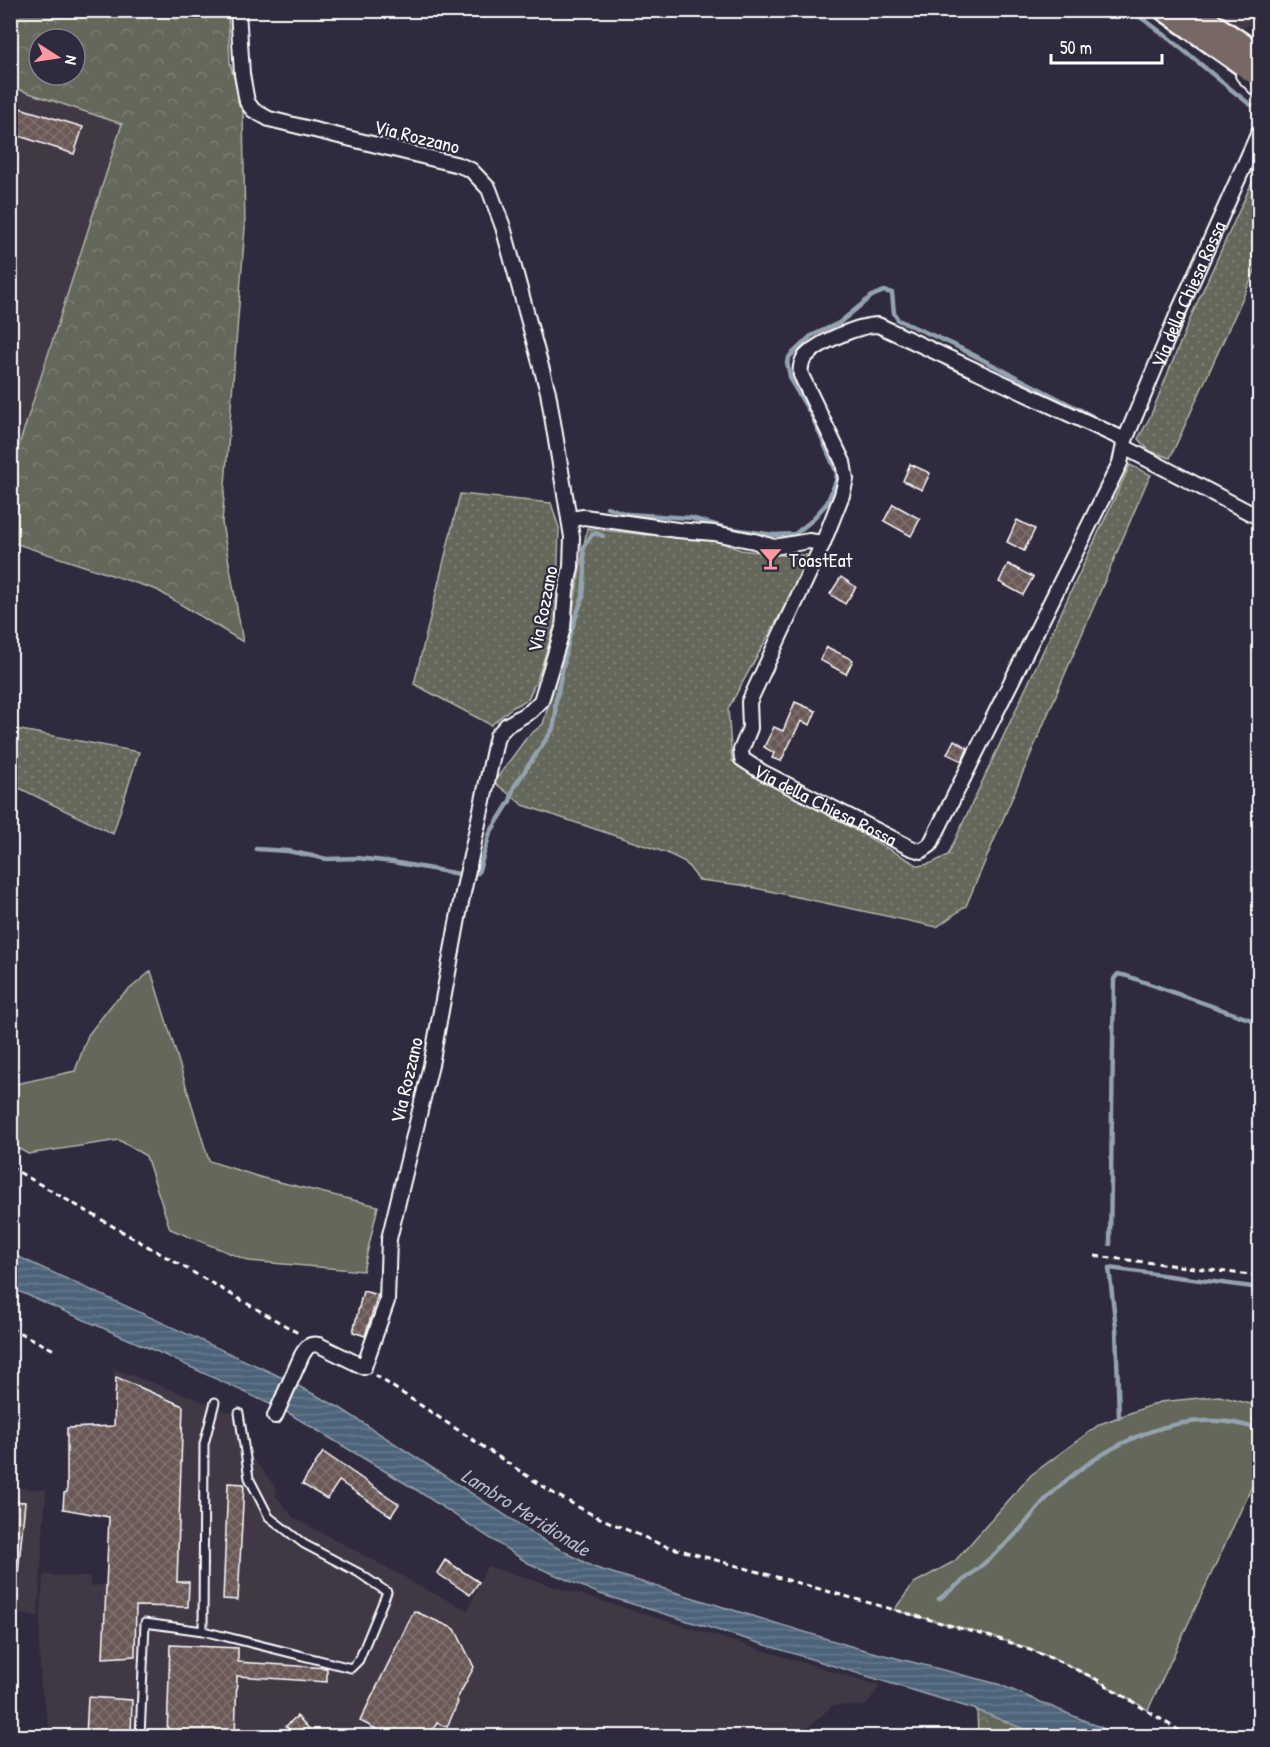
<svg xmlns="http://www.w3.org/2000/svg" width="1270" height="1747" font-family="'Patrick Hand',sans-serif">
<style>
.built{fill:#403845}
.grass{fill:url(#grass-dots);stroke:#b2b4ac;stroke-width:1.5}
.forest{fill:url(#forest-crowns);stroke:#b2b4ac;stroke-width:1.5;fill-rule:evenodd}
.garden{fill:#64685a;stroke:#b2b4ac;stroke-width:1.5}
.water{fill:url(#water-rules);stroke:#95a2af;stroke-width:1.5}
.lines{fill:none;stroke-linecap:round;stroke-linejoin:round}
.stream{stroke:#95a2af;stroke-width:4.5}
.building{fill:url(#building-cross-hatch);stroke:#fff;stroke-width:1.5}
.lane-casing{stroke:#fff;stroke-width:11}
.street-casing{stroke:#fff;stroke-width:18}
.primary-casing{stroke:#fff;stroke-width:26}
.path{stroke:#fff;stroke-width:3;stroke-dasharray:6 4.5;stroke-linecap:butt}
.lane{stroke:#2f2a3d;stroke-width:7}
.street{stroke:#2f2a3d;stroke-width:14}
.primary{stroke:#776864;stroke-width:21}
.labels{text-anchor:middle;dominant-baseline:central;stroke-width:4.5;stroke-linejoin:round;paint-order:stroke}
.street-label{font-size:20px;fill:#fff;stroke:#2f2a3d}
.poi-label{font-size:20px;fill:#fff;stroke:#2f2a3d;text-anchor:start}
.water-label{font-size:21px;font-style:italic;fill:#afb9c3;stroke:#2f2a3d}
</style>
<defs>
<pattern id="grass-dots" width="8" height="8" patternUnits="userSpaceOnUse" patternTransform="scale(1.5)"><rect width="8" height="8" fill="#64685a"/><path d="M2 2h.1M6 6h.1" fill="none" stroke="#7b7f73" stroke-width="1.8" stroke-linecap="round"/></pattern>
<pattern id="forest-crowns" width="20" height="18" patternUnits="userSpaceOnUse" patternTransform="scale(1.5)"><rect width="20" height="18" fill="#64685a"/><path d="M2 6a3 3 0 1 1 6 0M12 15a3 3 0 1 1 6 0" fill="none" stroke="#7b7f73"/></pattern>
<pattern id="water-rules" width="6" height="5" patternUnits="userSpaceOnUse" patternTransform="scale(1.5)"><rect width="6" height="5" fill="#4e6479"/><path d="M0 2.5h6" fill="none" stroke="#697b8d"/></pattern>
<pattern id="building-cross-hatch" width="8" height="8" patternUnits="userSpaceOnUse" patternTransform="scale(1.5)"><rect width="8" height="8" fill="#695957"/><path d="M0 0l8 8M0 8l8-8" fill="none" stroke="#807270"/></pattern>
</defs>
<rect width="100%" height="100%" fill="#2f2a3d"/>
<filter id="ink" filterUnits="userSpaceOnUse"><feTurbulence type="fractalNoise" baseFrequency=".0167" numOctaves="2"/><feDisplacementMap in="SourceGraphic" scale="12" xChannelSelector="R" yChannelSelector="G"/><feConvolveMatrix kernelMatrix="1 2 1 2 8 2 1 2 1" color-interpolation-filters="sRGB"/></filter>
<g filter="url(#ink)">
<path class="built" d="M1202,11H1247L1259,20V24L1247,26L1236,33Z
M11,87L122,123L11,470Z
M112,1368L210,1404L237,1415L244,1421L248,1452L277,1489L276,1496L294,1518L403,1576L416,1585L468,1610L487,1566L880,1686L866,1706L833,1705L799,1736H51L41,1687L39,1642L43,1575L90,1577V1586L136,1582L111,1481L116,1378Z
M10,1487L46,1490L38,1616L11,1614Z"/>
<path class="grass" d="M1259,167V262L1170,458L1150,451L1138,439L1150,417L1192,314Z
M1130,465L1151,475L1146,484L966,906L937,927L741,885L699,880L685,862L667,853L523,805L494,782L527,737L543,724L568,638L587,528L647,535H700L741,550L783,555H806L810,560L728,709L732,761L919,866L932,863L948,855Z
M460,494L551,503L559,528L556,621L538,677L528,699L510,709L491,725L414,684Z
M10,728L139,752L113,834L11,784Z"/>
<path class="forest" d="M11,11H228L230,63L243,111L245,228L222,523L243,642L157,590L11,542V470L122,124L11,87ZM39,39H75V75H39Z
M977,1710L1041,1736H978Z"/>
<path class="garden" d="M151,971L209,1161L263,1178L378,1206L363,1271L249,1261L170,1229L146,1156L119,1140L28,1154L11,1144V1085L75,1071L88,1035L113,1003Z
M1219,1396L1259,1406V1471L1148,1710C1117,1692 1087,1673 1054,1659C1003,1637 948,1625 894,1610L914,1583L955,1561L1031,1475L1100,1424L1160,1402Z"/>
<path class="water" d="M10,1253L281,1377L340,1408L545,1541L593,1567L857,1648L998,1684L1121,1736H1041L977,1710L600,1594L528,1563L418,1491L285,1411L158,1352L11,1288Z"/>
<g class="lines">
<path class="stream" d="M1130,10C1173,38 1210,74 1251,105
M607,507L627,514L691,518L726,528L774,535L795,534L810,522L827,503L836,481L837,473L811,414L791,381L787,362L790,356L811,336L839,323L872,296L884,291L892,293L894,313L898,320L952,344L1092,416
M256,849L288,851L327,859L357,858L393,862L459,874
M472,874L478,873L490,833L510,801L514,787L553,729L556,713L555,706L569,637L583,596L585,569L583,547L592,535L596,533L603,536
M1110,1244L1114,979L1118,974L1127,976L1260,1023
M1119,1417L1116,1328L1109,1268L1260,1288
M939,1599C966,1579 992,1558 1016,1534C1028,1521 1039,1505 1052,1493C1106,1443 1185,1402 1260,1430"/>
</g>
<path class="building" d="M10,105L83,127L74,154L10,133Z
M910,464L930,473L922,490L903,481Z
M893,504L920,519L911,536L884,521Z
M1017,520L1035,529L1024,551L1007,542Z
M1008,564L1033,577L1023,595L999,582Z
M841,577L856,587L845,604L830,594Z
M827,647L853,660L846,674L820,660Z
M795,702L816,711L810,725L801,721L781,761L772,758L774,753L764,747L774,727L783,731Z
M954,740L968,748L962,761L947,754Z
M363,1291L378,1295L365,1336L353,1332Z
M116,1377L183,1406L177,1582H189L188,1607L136,1606L135,1656L103,1658L109,1517L63,1509L64,1493L67,1492V1428L114,1426Z
M323,1452L399,1504L391,1516L339,1481L327,1499L302,1484Z
M228,1483L244,1484L238,1600L223,1599Z
M10,1501L25,1502L18,1574H10Z
M445,1560L479,1582L470,1595L437,1573Z
M414,1611L455,1629L474,1667L456,1701L458,1702L447,1727L437,1723L430,1736L392,1737L360,1721Z
M170,1645L238,1648V1662L327,1668V1682L237,1676L235,1737H167Z
M88,1697L132,1700L131,1737H86Z
M297,1716L317,1737H295L286,1726Z"/>
<g class="lines">
<defs>
<path id="lane" d="M215,1402L204,1444L203,1631L351,1668L359,1660L387,1592L359,1573L304,1544L269,1517L249,1478L239,1413
M140,1736L145,1623L203,1631"/>
<g id="street">
<path d="M238,10L242,74L247,102L253,110L269,119L459,165L471,170L489,189L503,227L548,392L572,537L571,567L566,591L563,628L541,701L531,711L507,725L497,736L461,902L431,1065L389,1239L387,1301L364,1367L319,1345C309,1343 307,1347 302,1355L275,1416"/>
<path d="M1243,75L1260,92"/>
<path id="s1" d="M1125,440L878,325C859,325 818,342 805,357C801,362 800,368 801,375L843,462L846,479L842,495L823,543L749,702L750,728L741,750L742,759L762,772L911,848L921,851L930,845L1120,463L1125,440L1178,313L1260,130"/>
<path d="M1124,447L1260,518"/>
<path d="M570,519L584,517L677,530L714,533L754,541L774,547L809,541L823,543"/>
</g>
<path id="primary" d="M1165,10L1260,77
M1191,10L1260,56"/>
</defs>
<use href="#lane" class="lane-casing"/>
<use href="#street" class="street-casing"/>
<use href="#primary" class="primary-casing"/>
<path class="path" d="M10,1167L300,1334
M1095,1256L1260,1276
M10,1328L56,1351
M375,1375L553,1493L593,1515L662,1545L1006,1641L1054,1659L1096,1679L1188,1736"/>
<use href="#lane" class="lane"/>
<use href="#street" class="street"/>
<use href="#primary" class="primary"/>
</g>
</g>
<defs>
<symbol id="bar-bare" viewBox="-9 -9 18 18"><path d="M-6-5H6L.8 .8V4.5H3.5V6h-7V4.5H-.8V.8Z" fill="#ff9aa2" stroke="#2f2a3d" stroke-width="2.5" paint-order="stroke"/></symbol>
</defs>
<g fill-rule="evenodd">
<use href="#bar-bare" x="754" y="542" width="33" height="33"/>
</g>
<g class="labels">
<g class="street-label">
<text transform="translate(417 136) rotate(14)">Via Rozzano</text>
<text stroke="none"><textPath href="#s1" startOffset="1610">Via della Chiesa Rossa</textPath></text>
<text transform="translate(542 609) rotate(-79)">Via Rozzano</text>
<text stroke="none"><textPath href="#s1" startOffset="884">Via della Chiesa Rossa</textPath></text>
<text transform="translate(406 1080) rotate(-77)">Via Rozzano</text>
</g>
<g class="poi-label">
<text x="789" y="559">ToastEat</text>
</g>
<g class="water-label">
<text transform="translate(526 1512) rotate(32)">Lambro Meridionale</text>
</g>
</g>
<rect width="1270" height="1747" fill="none" stroke="#2f2a3d" stroke-width="36"/>
<rect x="18" y="18" width="1234" height="1711" fill="none" stroke="#fff" stroke-width="2" filter="url(#ink)"/>
<g transform="translate(57 57) rotate(102)"><circle r="28" fill="#2f2a3d" stroke="#827f8b" stroke-width="1.5"/>
<path d="M0-4.5L10 22L0 15L-10 22Z" fill="#ff9aa2"/>
<text y="-9" font-size="16" font-weight="bold" text-anchor="middle" fill="#ffffff">N</text>
</g>
<path d="M1051 54v9h111v-9" fill="none" stroke="#ffffff" stroke-width="3"/>
<text x="1060" y="54" font-size="18" fill="#ffffff" stroke="#2f2a3d" stroke-width="4.5" paint-order="stroke">50 m</text>
</svg>
